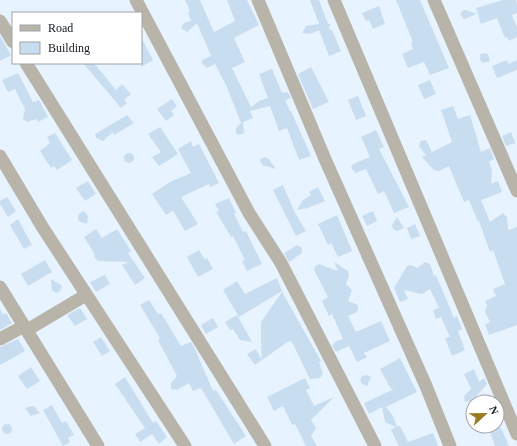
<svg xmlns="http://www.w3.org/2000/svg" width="517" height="446" font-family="Georgia,serif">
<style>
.building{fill:#c9ddf0}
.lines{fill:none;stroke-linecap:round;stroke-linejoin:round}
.minor{stroke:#b8b4aa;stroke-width:13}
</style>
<rect width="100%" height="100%" fill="#e7f3ff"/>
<path class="building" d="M185,0H200L214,32L235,21L227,0H247L259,25L234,38L245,62L232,68L251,107L259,101L268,98L259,74L272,69L282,93L288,92L291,98L285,100L290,111H291L311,156L299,160L287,128L279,131L270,106L250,111L253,118L243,122L244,133L239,135L236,133V128L241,123L226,85L215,64L207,68L201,62L204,59L211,56L197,23L187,32L181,28L184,23L191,21L188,12L190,11Z
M310,0H319L328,24H331L329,27L330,30H332L341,51L329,56L319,30L310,34L302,33L306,26L319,24Z
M396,0H420L449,68L430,75L424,62L408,68L402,54L413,49L411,43L413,42Z
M503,0H516L517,4V13L512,15L517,27V37L509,41L507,37L505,38L497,18L481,24L476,8Z
M379,6L385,24L373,29L369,20L366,21L362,13Z
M464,10H466L477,14L464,19L460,14Z
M0,36L11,55L0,61Z
M141,37L153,60L141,67Z
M483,53L488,54L490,61L483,63L480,60V55Z
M507,60L508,64L517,60V70L497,78L492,66Z
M83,63H94L116,90L122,84L131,94L124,100L127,103L121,108Z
M311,67L329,102L313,109L298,74Z
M18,73L33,102L39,100L48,117L38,122L37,119L27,122L23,119L25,109L15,89L8,92L2,80Z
M430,80L436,94L424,99L418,85Z
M358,96L366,116L356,120L348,100Z
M172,99L177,106L171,111L174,115L166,121L157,109Z
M453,106L458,119L470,115L481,152L490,148L494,159L489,162L492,170L491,184L498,181L502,192L481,200L490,222L503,213L507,217L508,230L517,227V325L489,335L485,324L490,322L485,312L487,305L485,301L496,296L493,289L505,284L493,250L490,252L479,221L478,222L469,200L464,202L449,166L439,171L434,170L422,157L426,155L419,146L421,141L426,140L432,152L452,142L441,110Z
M127,115L134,123L114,135L113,132L103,141L96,138L95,134Z
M160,127L178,154L159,166L152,157L161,152L148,134Z
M376,130L384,147L379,149L409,207L394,213L384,191L378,194L366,169L356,173L351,168L353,164L370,157L361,137Z
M511,132L515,143L506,146L502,136Z
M55,133L72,160L57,170L54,166L51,168L40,151L50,143L47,137Z
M191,141L193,147L199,144L219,183L210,187L209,184L181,197L198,224L185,231L173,211L166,215L152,194L170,182L191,173L178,149Z
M124 158a5 5 0 1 1 10 0a5 5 0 1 1-10 0Z
M264,157L268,158L276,169L262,165L260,160Z
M88,181L96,194L85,201L76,188Z
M283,185L295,213L306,231L296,236L273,190Z
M318,187L325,201L308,208L297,210L303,200L311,195L309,192Z
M7,197L16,211L8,217L0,204V201Z
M229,198L236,213L234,214L243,232L246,231L262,264L247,271L242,261L245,260L233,236L231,237L216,212L219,211L215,204Z
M84,211L88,216L87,224L79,221L78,218L79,214Z
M373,211L377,221L367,226L362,216Z
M337,215L352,251L338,257L331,243L328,245L318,224Z
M397,217L404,228L397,231L393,229L392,225Z
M18,219L32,245L24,249L10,225Z
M415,224L420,236L411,239L407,228Z
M96,229L102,238L117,229L131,251L128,253L145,278L135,285L122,265L129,262L98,261L95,258L94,253L84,237Z
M297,245L302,248V253L289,262L284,253Z
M199,250L205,260L207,258L213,269L198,277L187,257Z
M45,260L52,272L28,286L21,274Z
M334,262L348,271L349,275L346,284L352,290L348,301L358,305V309L357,312L348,316L356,332L381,321L390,341L364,353L367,357L357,362L349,346L336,352L332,346L335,342L343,339L332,314L329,316L322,301L328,297L314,270L315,266L319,264L338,271Z
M425,262L430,264L434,276L436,275L454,318L457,316L462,329L458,331L465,350L452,356L445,338L450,337L441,317L436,319L433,310L439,308L430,289L422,294L404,290L408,299L400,302L394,288L407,266L411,265L417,268Z
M105,275L110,284L96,292L90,282Z
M277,278L282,291L239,317L223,290L237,281L245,294Z
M51,279L61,285L62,288L59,292L56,293L52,290Z
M282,292L321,361L319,362L323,374L320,378L310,379L292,342L289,341L255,365L247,354L256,349L262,360L261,345L263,344H261V322Z
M149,300L158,314L161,313L181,346L191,342L195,349L213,391L216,390L246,436L234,444L201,388L193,391L189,383L177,390L171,389V383L177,376L158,340L160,338L140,305Z
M80,308L87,319L75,326L67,315Z
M0,309L3,315L6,313L12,323L0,330Z
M237,315L252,342L240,340L233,329L230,330L225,322Z
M213,318L218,327L206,334L201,325Z
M101,337L110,351L102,356L93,342Z
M18,339L25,351L0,365V347Z
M400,358L417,392L386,407L393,416L397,427L400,426L408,442L433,433L438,446H399L391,430L396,427L385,422L382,407L369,414L364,403L394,389H391L380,369Z
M31,367L40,381L27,389L18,376Z
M474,369L479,382L484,378L487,384L472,401L465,402L464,396L471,389L464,374Z
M366,375L371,377L367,386L362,384L360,380L362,376Z
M125,377L153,423L156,421L167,437L159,444L152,434L140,442L135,434L145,428L115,384Z
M305,378L310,388L306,390L314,406L334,397L311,420L316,428L311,436L317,446H306L295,424L292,425L283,406L274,411L267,397Z
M52,405L62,423L66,421L74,435L68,438L70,442L63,446L43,410Z
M32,406L35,407L40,413L31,416L25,408Z
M2 429a5 5 0 1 1 10 0a5 5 0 1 1-10 0Z
M488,426H500L509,446H495Z"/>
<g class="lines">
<path class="minor" d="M136,0L249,213L281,263L375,446
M258,0L325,159L426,386L450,446
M334,0L517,434
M434,0L517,191
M0,21L13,42
M26,63L265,446
M0,156L43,228L185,446
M0,287L98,446
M27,330L86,295
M0,339L24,326"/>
</g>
<rect x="12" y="12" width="130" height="52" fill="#ffffff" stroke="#a0a3a6"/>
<rect x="20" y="25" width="20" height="6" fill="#b8b4aa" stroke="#a0a3a6"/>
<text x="48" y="32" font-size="12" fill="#121920">Road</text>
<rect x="20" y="42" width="20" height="12" fill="#c9ddf0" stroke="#a0a3a6"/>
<text x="48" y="52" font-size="12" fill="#121920">Building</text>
<g transform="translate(485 414) rotate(68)"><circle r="19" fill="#ffffff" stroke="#a0a3a6"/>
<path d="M0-3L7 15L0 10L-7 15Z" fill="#987a23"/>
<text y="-6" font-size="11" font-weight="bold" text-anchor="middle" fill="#121920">N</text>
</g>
</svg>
